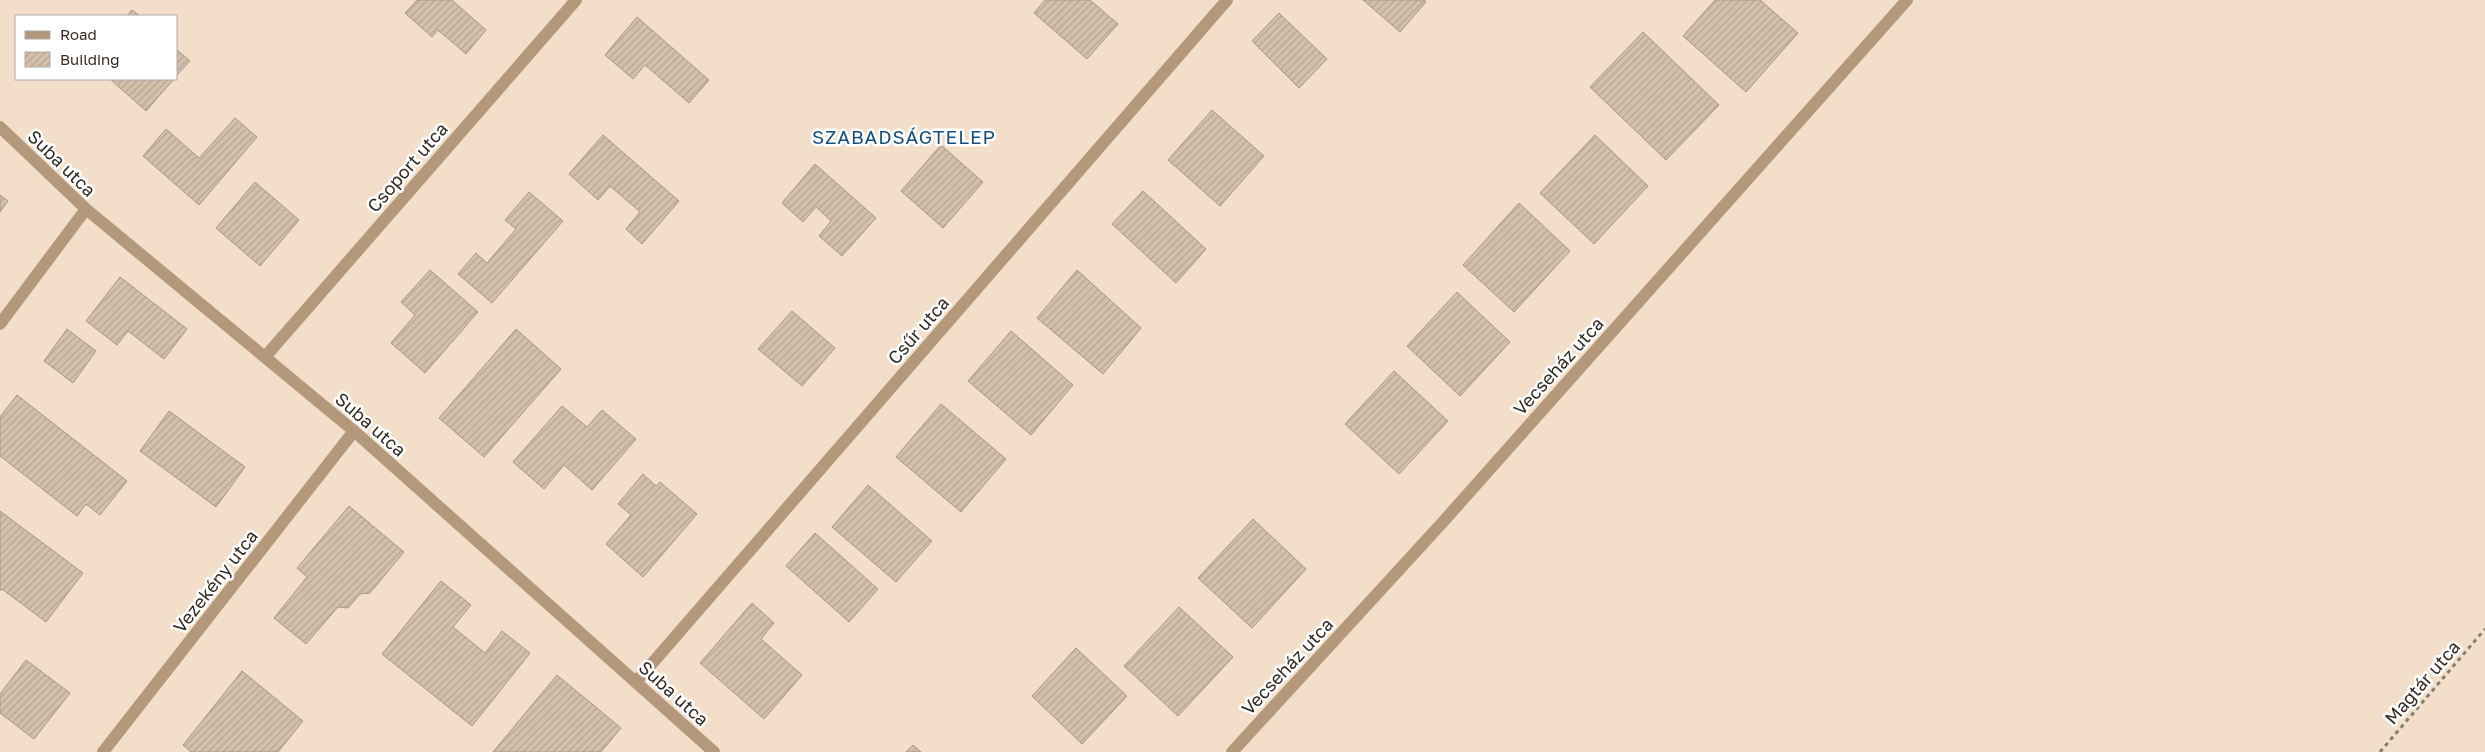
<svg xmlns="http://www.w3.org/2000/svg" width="2485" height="752" font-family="'Golos Text',sans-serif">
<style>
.building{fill:url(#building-hatch);stroke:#aa9783}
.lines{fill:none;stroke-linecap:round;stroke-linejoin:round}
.path{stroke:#897c6e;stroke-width:3;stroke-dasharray:4 4;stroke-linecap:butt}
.street{stroke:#b3987b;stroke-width:12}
.labels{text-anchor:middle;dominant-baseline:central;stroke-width:5;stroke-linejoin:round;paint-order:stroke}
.street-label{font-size:18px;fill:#332b23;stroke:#fff}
.neighbourhood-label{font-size:19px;letter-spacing:1px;fill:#144f80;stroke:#fff}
</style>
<defs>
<pattern id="building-hatch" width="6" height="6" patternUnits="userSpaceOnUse" patternTransform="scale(1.25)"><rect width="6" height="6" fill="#d3bfab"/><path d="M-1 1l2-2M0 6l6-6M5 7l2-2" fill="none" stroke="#b6a493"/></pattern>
</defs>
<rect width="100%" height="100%" fill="#f2dec9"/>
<path class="building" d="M417,0H452L486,30L466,54L438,30L432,37L405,13Z
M1045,0H1090L1118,24L1087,59L1034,13Z
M1363,0H1424L1426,2L1400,32Z
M1715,0H1760L1798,33L1746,92L1683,36Z
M132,10L140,16H127Z
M1279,13L1327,59L1299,88L1252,41Z
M637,17L709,80L689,103L645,65L633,79L605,55Z
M1643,32L1719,105L1666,160L1590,87Z
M176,49L190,61L176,76Z
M110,79H174L146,111Z
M1212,110L1264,156L1220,206L1168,160Z
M235,118L257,137L199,205L143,156L166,129L199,158Z
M603,135L679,201L642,244L626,229L640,212L610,186L598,200L569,174Z
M1595,135L1648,186L1594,244L1540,193Z
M941,145L983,182L943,228L901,191Z
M815,164L876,218L842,256L819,236L831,221L816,207L803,222L782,203Z
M255,182L299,220L260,266L216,228Z
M1143,191L1206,249L1176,283L1112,224Z
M529,192L563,221L492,303L458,274L476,253L487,263L516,229L505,220Z
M0,195L8,201L0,212Z
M1519,203L1570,251L1514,312L1463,265Z
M430,270L478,312L425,373L391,343L415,315L401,302Z
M1077,270L1141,328L1103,374L1037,318Z
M120,277L187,329L164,359L128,331L117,345L86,321Z
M1457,292L1510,342L1460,396L1407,346Z
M792,311L835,348L802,386L758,349Z
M67,329L96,351L73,383L44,361Z
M516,329L561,369L484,457L439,418Z
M1011,331L1073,385L1031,435L968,381Z
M1394,371L1448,421L1399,474L1345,424Z
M17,395L127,481L100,515L86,504L77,516L0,456V417Z
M941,404L1006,459L961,512L896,457Z
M562,406L587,427L602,410L636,439L592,490L564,465L544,489L513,462Z
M169,411L245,467L216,507L140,451Z
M643,474L656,486L660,482L697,514L643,577L606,544L631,515L618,504Z
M868,485L932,541L896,582L832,527Z
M349,506L404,552L370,593L360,594L348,608L338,607L306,644L274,618L307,577L297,568Z
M0,511L83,573L46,622L2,589L0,591Z
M1253,519L1306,569L1252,628L1198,578Z
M815,533L878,589L849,622L786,566Z
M441,581L471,605L453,627L485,653L502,631L530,653L472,726L382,654Z
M752,603L774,623L761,639L802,675L764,719L700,663Z
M1179,607L1233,657L1178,716L1124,666Z
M1076,648L1127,696L1082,744L1032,696Z
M26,660L70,693L34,739L0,713V694Z
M242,671L303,721L278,752H191L183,745Z
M557,675L621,728L601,752H493Z
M913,745L921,752H906Z"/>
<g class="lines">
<path class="path" d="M2380,752L2485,629"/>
<path class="street" d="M0,127L86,209L354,431L714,752
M0,324L86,209
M265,357L576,0
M636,682L1227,0
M103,752L354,431
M1232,752L1442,523L1907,0"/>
</g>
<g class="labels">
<g class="street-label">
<text transform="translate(62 163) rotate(44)">Suba utca</text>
<text transform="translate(407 167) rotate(-49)">Csoport utca</text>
<text transform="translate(918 330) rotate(-49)">Csűr utca</text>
<text transform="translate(1558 366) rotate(-48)">Vecseház utca</text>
<text transform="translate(371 424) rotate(41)">Suba utca</text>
<text transform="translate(215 581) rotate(-52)">Vezekény utca</text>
<text transform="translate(1287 666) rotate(-47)">Vecseház utca</text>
<text transform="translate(2422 682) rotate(-49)">Magtár utca</text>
<text transform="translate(674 693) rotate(42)">Suba utca</text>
</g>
<g class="neighbourhood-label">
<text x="904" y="136">SZABADSÁGTELEP</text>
</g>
</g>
<rect x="15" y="15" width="162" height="65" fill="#ffffff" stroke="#adaaa7"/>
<rect x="25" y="31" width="25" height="8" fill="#b3987b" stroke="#adaaa7"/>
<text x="60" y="40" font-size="15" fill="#332b23">Road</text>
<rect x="25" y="52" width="25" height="15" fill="url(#building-hatch)" stroke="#adaaa7"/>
<text x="60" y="65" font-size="15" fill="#332b23">Building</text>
</svg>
